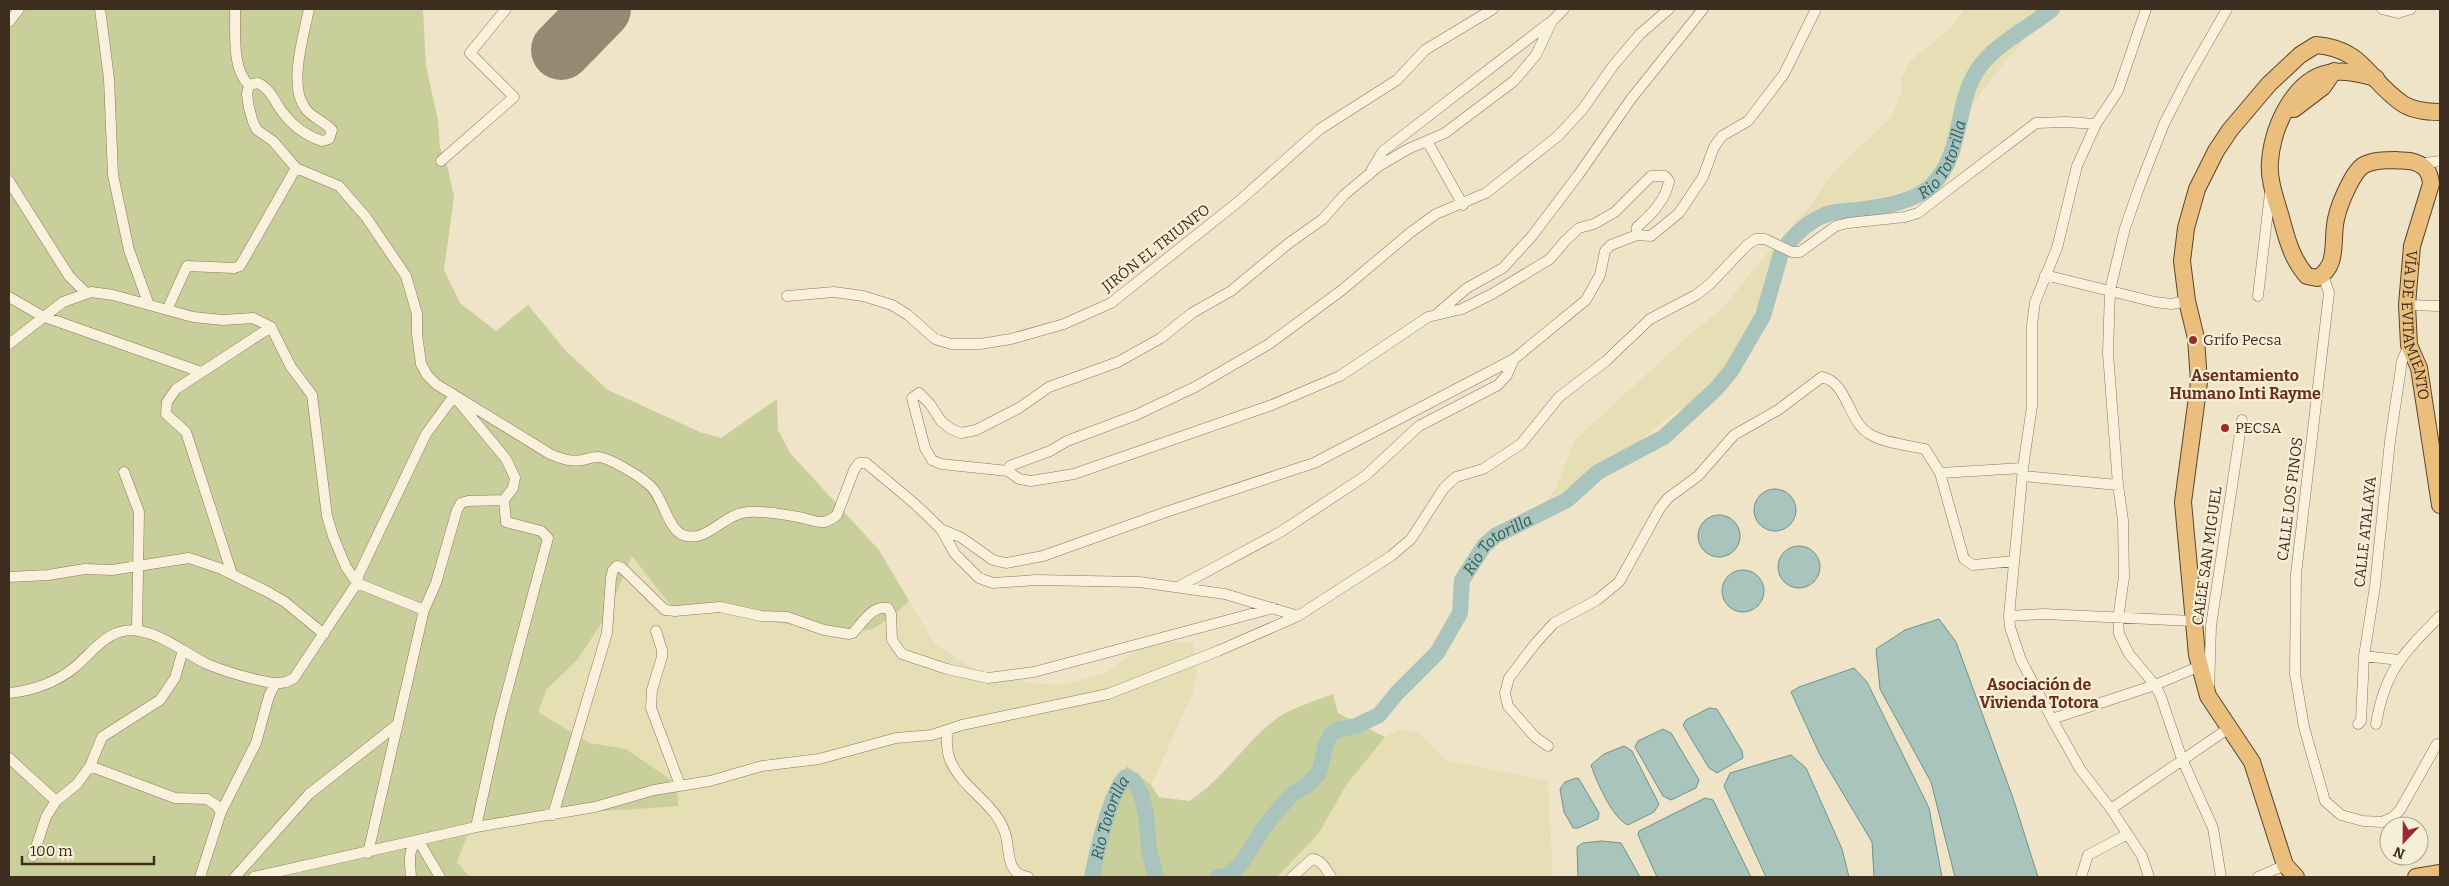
<svg xmlns="http://www.w3.org/2000/svg" width="2449" height="886" font-family="Bitter,serif">
<style>
.farmland{fill:#e6deb5}
.green{fill:#c9cf9b}
.water{fill:#a9c4bc;stroke:#6f938a}
.lines{fill:none;stroke-linecap:round;stroke-linejoin:round}
.river{stroke:#a9c4bc;stroke-width:16}
.runway{stroke:#968974;stroke-width:60}
.minor-casing{stroke:#8d765c;stroke-width:11}
.trunk-casing{stroke:#5b4430;stroke-width:18}
.minor{stroke:#faf1dc;stroke-width:10}
.trunk{stroke:#eabe7c;stroke-width:16}
.poi-dot{fill:#9e2a2b;stroke:#f7eed8;stroke-width:2}
.labels{text-anchor:middle;dominant-baseline:central;stroke-width:4.5;stroke-linejoin:round;paint-order:stroke}
.street-label{font-size:15px;fill:#3d2e20;stroke:#f7eed8}
.poi-label{font-size:15px;fill:#3d2e20;stroke:#f7eed8;text-anchor:start}
.water-label{font-size:16px;font-style:italic;fill:#2f5d5a;stroke:#f7eed8}
.neighbourhood-label{font-size:16px;font-weight:bold;fill:#6b2e1e;stroke:#f7eed8}
</style>
<rect width="100%" height="100%" fill="#f0e4c8"/>
<path class="farmland" d="M1964,9H2053L2008,58L1978,97L1961,127L1945,173L1908,190L1826,212L1783,251L1765,307L1739,359L1707,393L1671,415L1620,458L1546,501L1555,490L1575,440L1687,337L1723,308L1763,258L1812,204L1824,184L1835,171L1892,116L1902,91L1901,79L1911,60L1952,27Z
M632,556L673,609L702,614L734,606L894,615L909,601L935,644L976,670L1030,683L1062,685L1105,673L1150,641L1193,643L1197,670L1192,695L1151,785L1127,766L1094,840L1093,877H470L457,862L467,836L524,817L623,811L626,749L590,743L538,712L547,689L578,659Z
M1401,729L1420,733L1445,760L1548,781L1553,877H1277L1318,834L1347,784L1367,756L1385,737Z"/>
<path class="green" d="M9,9H423L426,66L438,120L440,148L448,169L454,197L444,270L460,303L496,331L528,305L566,351L608,390L700,432L721,438L777,399L778,430L791,454L879,550L909,601L894,615L873,629L850,632L772,622L734,606L702,614L673,609L632,556L608,613L578,659L547,689L538,712L590,743L626,749L677,784L678,806L524,817L467,836L457,862L470,877H9Z
M1333,694L1338,713L1385,737L1347,784L1318,834L1277,877H1093L1094,841L1109,799L1127,766L1151,785L1159,797L1189,801C1223,780 1243,744 1276,719C1291,708 1315,701 1333,694Z"/>
<path class="water" d="M1754 510a21 21 0 1 1 42 0a21 21 0 1 1-42 0Z
M1698 536a21 21 0 1 1 42 0a21 21 0 1 1-42 0Z
M1778 567a21 21 0 1 1 42 0a21 21 0 1 1-42 0Z
M1722 591a21 21 0 1 1 42 0a21 21 0 1 1-42 0Z
M1939,619L1956,642L2013,798L2038,877H1955L1931,782L1880,689L1876,649L1905,630Z
M1854,668L1867,682L1929,808L1942,877H1874L1872,842L1820,755L1791,692L1799,687Z
M1709,708L1717,709L1742,751L1743,758L1717,773L1709,768L1683,725L1686,720Z
M1663,729L1671,733L1699,780L1696,788L1671,800L1663,796L1635,747L1638,741Z
M1624,746L1632,751L1659,804L1654,812L1628,825C1613,819 1596,781 1591,765L1604,754Z
M1791,755L1806,768L1842,849L1849,877H1766L1724,786L1730,773Z
M1576,778L1579,779L1599,813L1598,819L1578,828H1573L1564,812L1560,789L1565,782Z
M1705,798L1713,800L1751,877H1657L1638,835L1639,831Z
M1602,841L1621,843L1640,877H1578L1577,847L1583,843Z"/>
<g class="lines">
<g class="river">
<path id="s1" d="M1784,248C1796,234 1807,222 1825,215C1835,210 1847,211 1858,210C1881,207 1913,202 1930,187C1964,156 1954,105 1978,69C1996,43 2028,29 2052,9"/>
<path id="s2" d="M1092,877C1096,857 1111,789 1126,777L1133,780L1141,794L1146,814L1149,850L1156,877"/>
<path id="s3" d="M1218,877L1229,875L1241,864L1265,826L1290,796L1307,785L1319,773L1326,744L1330,736L1336,730L1356,726L1379,715L1397,693L1437,653L1460,613L1462,580L1484,546L1495,536L1567,500L1598,472L1664,437L1717,388L1731,371L1763,316L1782,250"/>
</g>
<path class="runway" d="M561,50L601,9"/>
<defs>
<path id="minor" d="M100,9L109,79L113,175L129,250L149,305
M235,9C236,32 231,68 249,85
M2146,9L2118,91L2096,124L2077,166L2057,248L2035,302L2032,325V406L2023,468L2009,616L2010,627L2021,660L2052,719L2080,769L2111,809L2142,856L2149,877
M2382,9L2398,13L2411,9
M9,22L19,9
M249,85L247,94L249,108L253,122L257,130L273,141L296,168L339,186L366,217L406,276L417,314V334L421,364L427,375L436,384L550,454C562,459 570,462 583,460C587,459 593,457 597,457C607,456 639,476 647,483C663,494 667,529 683,535C707,544 724,513 748,512C764,511 782,514 798,517C806,518 815,523 824,522C829,521 832,519 837,515L854,470L859,463H866L915,504L941,529L955,554L979,578L993,583L1036,580L1139,582L1225,594L1298,616
M249,85L258,83C271,89 275,103 284,114C294,127 307,136 322,141L329,139L332,130C324,121 312,118 305,108C288,85 304,35 309,9
M1427,141L1463,205
M441,161L514,97L470,53L506,9
M2419,164L2440,161
M1372,169L1383,151L1549,23
M9,181L69,276L86,293
M1637,235L1651,236L1679,213L1703,177L1714,147L1722,136L1748,121L1784,74L1816,9
M2045,275L2155,302L2171,304L2187,301
M2323,275L2329,293L2296,574L2295,674L2304,727L2325,801L2341,815L2363,821L2382,822L2393,817L2400,810L2437,744
M787,296L834,292L863,296L892,305L908,315L935,339L951,344H980L1011,339L1064,324L1111,303L1238,202L1320,129L1397,80L1425,50L1493,9
M2258,296L2270,193
M9,297L42,316L201,372
M2407,305L2440,306
M167,310L187,266L234,268L240,266L296,168
M1438,313L1467,288L1503,268L1532,236L1579,174L1631,99L1703,9
M9,344L63,302L91,292L113,295L193,317L223,320L253,318L271,327L291,367L312,395L327,516L333,536L346,567L357,583L424,610
M1008,471L941,464L932,460L925,448L912,398L919,393L930,404L941,421L951,429L961,433L976,430L1019,408L1049,387L1118,362L1161,338L1192,313L1231,291L1289,243L1323,219L1344,195L1379,166L1408,149L1445,133L1514,81L1536,55L1552,21L1564,9
M124,472L139,512L137,630
M1940,473L2023,468
M2023,476L2118,485
M941,529L962,538L993,560L1006,563L1043,556L1166,512L1314,463L1514,359L1586,300L1600,275L1605,251L1611,245L1637,235V227C1651,215 1666,200 1669,181L1665,176H1651L1615,212L1594,224L1579,228L1565,241L1550,259L1492,294L1462,309L1428,317L1340,376L1272,405L1074,474L1031,481L1019,479L1008,471L1010,466L1050,451L1067,441L1136,415L1195,387L1269,344L1342,290L1411,232L1436,214L1486,193L1558,136L1582,110L1613,66L1640,34L1669,9
M232,574L186,432L166,414L167,402L176,389L271,327
M9,577L48,575L85,569L112,570L189,558L219,568L268,592L285,602L324,634
M1178,587L1282,531L1365,476L1419,426L1498,385L1507,375L1514,359
M2009,616L2043,614L2193,621
M656,631L662,650V657L652,690L651,708L680,785
M2364,656L2399,660
M2209,690L2211,626L2242,420
M9,693C32,691 57,682 75,667C95,650 109,626 139,631C164,635 185,653 207,664C224,671 241,676 258,680C272,683 282,686 294,678L357,583L359,574L426,434L454,396L506,459L515,478L513,488L504,500L468,501L461,503L457,510L436,583L424,610L368,853
M2052,719L2155,685L2200,666
M2358,724L2361,721L2364,656L2375,586L2390,441L2402,361L2409,345
M2376,724C2385,670 2404,653 2440,616
M947,730C947,739 946,748 949,757C960,790 1002,805 1007,841C1009,856 1009,875 1028,877
M1548,746L1535,737L1508,706L1505,693L1509,678L1535,644L1554,623L1597,600L1619,582L1660,508L1668,498L1698,476L1734,435L1778,410L1822,377C1847,382 1848,420 1868,433C1880,442 1909,446 1925,449L1940,473L1964,559L1973,565L2014,561
M9,758L56,801
M90,766L175,798L207,799L216,805L221,812
M2111,809L2229,728
M553,815L607,633L611,578L613,570L617,566L622,568L665,610L675,611L720,607L761,616L787,617L824,630L849,634L853,633C863,622 871,606 888,608L891,614L892,640L902,654L947,669L988,678L1034,672L1273,608
M476,827L500,718L548,538L541,531L506,522L504,500
M418,840L440,877
M33,856L46,817L56,801L77,784L90,766L102,737L160,700L175,678L183,650
M200,877L221,812L256,743L269,696L275,684
M235,877L309,794L398,724
M254,877L476,827L595,807L654,790L710,781L762,766L819,759L896,738L932,735L962,725L1108,694L1218,651L1298,616L1391,556L1411,539L1444,488L1456,477L1483,469L1521,444L1559,397L1606,361L1650,319L1696,295L1710,284L1747,245L1756,239H1765L1792,252H1800L1836,226L1848,223L1905,217L1918,213L1936,199L2036,123L2066,122L2096,124
M411,877C410,863 407,850 418,840
M1292,877L1312,859C1322,859 1326,870 1331,877
M2081,877L2088,855L2126,835
M2221,877L2213,828L2182,759L2161,697L2155,685L2129,654L2119,634L2118,619L2124,577L2123,520L2118,485L2108,353L2110,290L2125,228L2140,185L2164,124L2188,77L2227,9
M2258,877L2285,865"/>
<g id="trunk">
<path id="s4" d="M2376,78C2363,75 2349,70 2335,72C2295,75 2273,126 2270,161C2268,181 2277,202 2282,221C2287,240 2293,261 2307,276L2317,278C2341,265 2330,237 2337,215C2340,203 2353,171 2364,165C2373,160 2385,160 2395,160C2401,161 2408,160 2414,162C2426,166 2430,172 2431,184L2412,246L2407,305L2409,345L2419,368L2440,505"/>
<path d="M2294,109L2323,87L2334,71"/>
<path d="M2296,877L2285,865L2252,762L2208,696L2197,655L2183,502L2199,382L2196,338L2187,301L2182,261L2186,228L2197,189L2216,151L2230,130L2269,84L2300,55L2316,45C2365,49 2368,81 2403,104C2414,111 2428,112 2440,112"/>
<path d="M2416,877L2440,873"/>
</g>
</defs>
<use href="#minor" class="minor-casing"/>
<use href="#trunk" class="trunk-casing"/>
<use href="#minor" class="minor"/>
<use href="#trunk" class="trunk"/>
</g>
<g class="poi-dot">
<circle cx="2193" cy="340" r="5"/>
<circle cx="2225" cy="428" r="5"/>
</g>
<g class="labels">
<g class="street-label">
<text transform="translate(1156 248) rotate(-38)">JIRÓN EL TRIUNFO</text>
<text stroke="none"><textPath href="#s4" startOffset="646">VÍA DE EVITAMIENTO</textPath></text>
<text transform="translate(2290 499) rotate(-83)">CALLE LOS PINOS</text>
<text transform="translate(2365 532) rotate(-84)">CALLE ATALAYA</text>
<text transform="translate(2207 556) rotate(-82)">CALLE SAN MIGUEL</text>
</g>
<g class="poi-label">
<text x="2203" y="340">Grifo Pecsa</text>
<text x="2235" y="428">PECSA</text>
</g>
<g class="water-label">
<text stroke="none"><textPath href="#s1" startOffset="194">Rio Totorilla</textPath></text>
<text stroke="none"><textPath href="#s3" startOffset="458">Rio Totorilla</textPath></text>
<text stroke="none"><textPath href="#s2" startOffset="62">Rio Totorilla</textPath></text>
</g>
<g class="neighbourhood-label">
<text x="2245" y="375">Asentamiento<tspan x="2245" dy="18">Humano Inti Rayme</tspan></text>
<text x="2039" y="684">Asociación de<tspan x="2039" dy="18">Vivienda Totora</tspan></text>
</g>
</g>
<rect width="2449" height="886" fill="none" stroke="#3d2e20" stroke-width="20"/>
<g transform="translate(2404 841) rotate(202)"><circle r="24" fill="#f7eed8" stroke="#ada18e"/>
<path d="M0-4L9 19L0 12L-9 19Z" fill="#9e2a2b"/>
<text y="-8" font-size="14" font-weight="bold" text-anchor="middle" fill="#3d2e20">N</text>
</g>
<path d="M22 856v8h132v-8" fill="none" stroke="#3d2e20" stroke-width="2.5"/>
<text x="30" y="856" font-size="15" fill="#3d2e20" stroke="#f7eed8" stroke-width="4" paint-order="stroke">100 m</text>
</svg>
